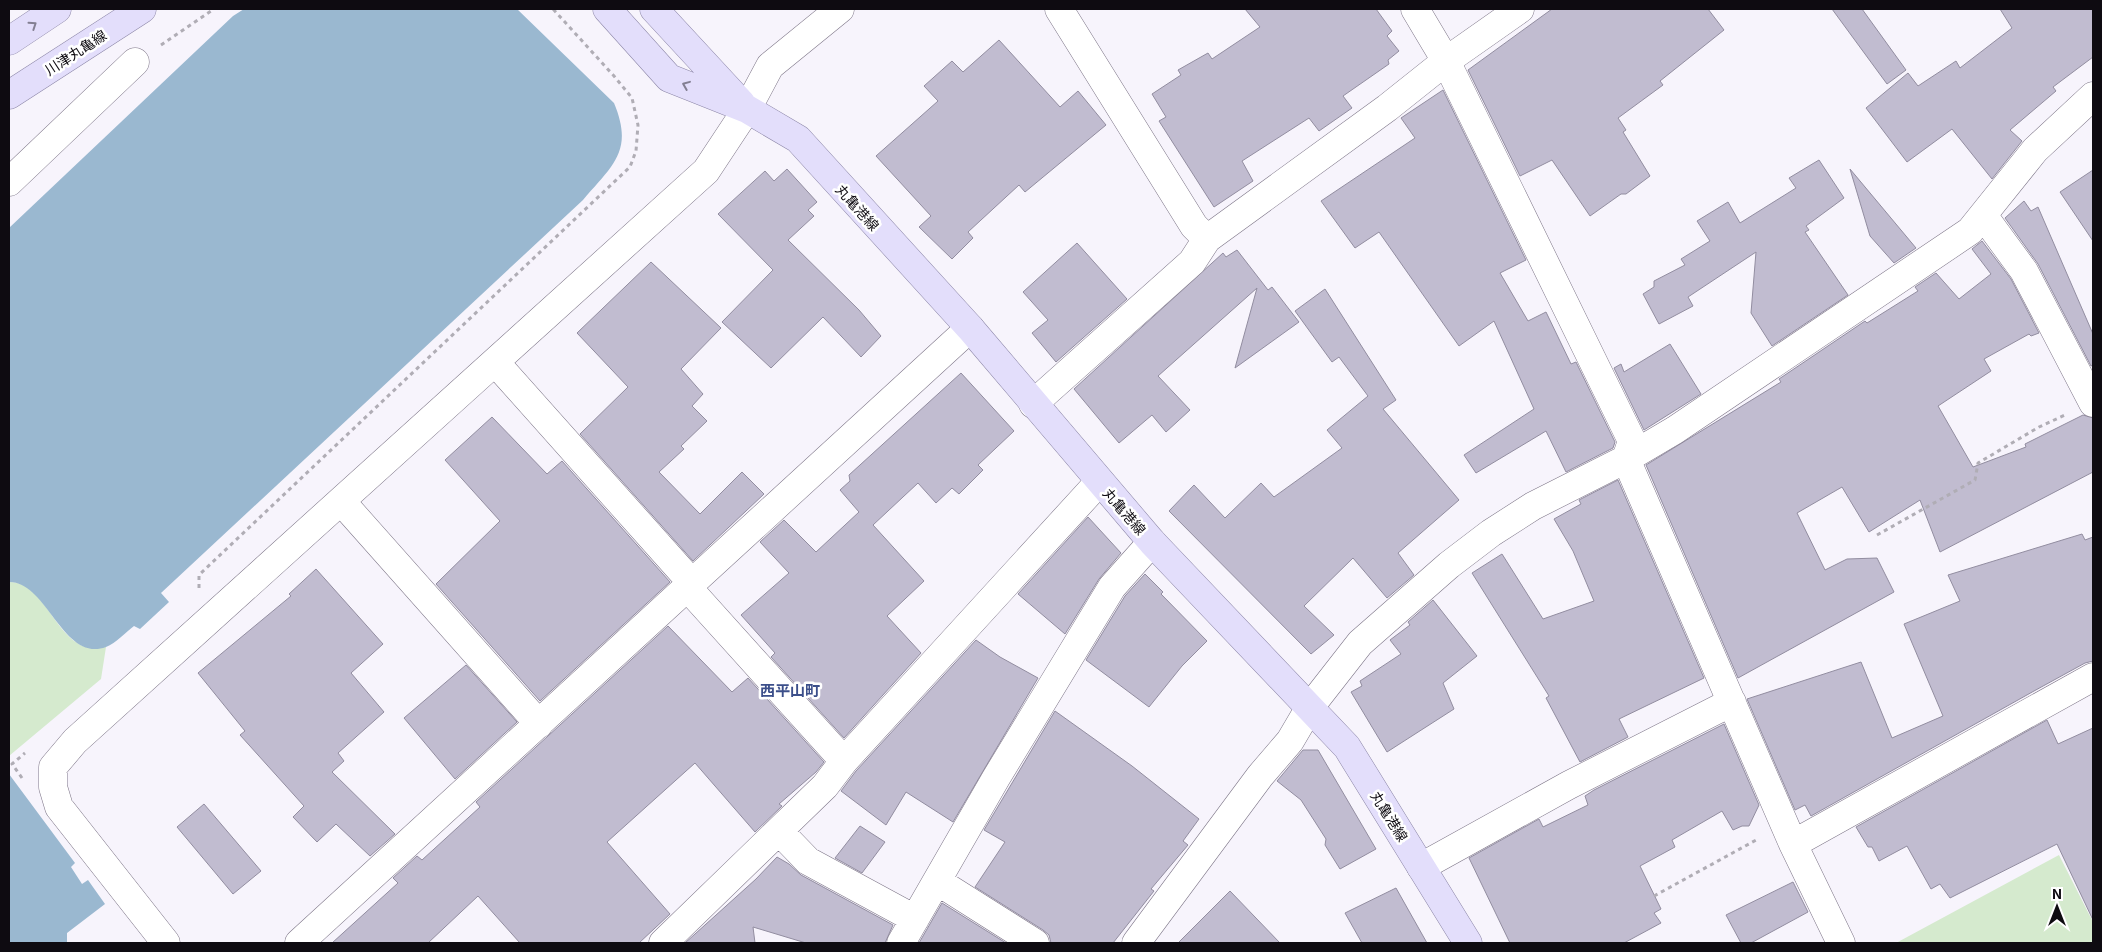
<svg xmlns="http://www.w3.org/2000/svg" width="2102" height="952" font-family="Georgia,'Noto Sans JP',serif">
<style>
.green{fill:#d5eace}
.water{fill:#9ab8d0}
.building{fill:#c1bcd0;stroke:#928da0}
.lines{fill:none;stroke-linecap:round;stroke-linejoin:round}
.minor-casing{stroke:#7d7587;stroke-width:29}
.major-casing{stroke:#8c86a7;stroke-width:29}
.path{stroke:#b0adb5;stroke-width:3;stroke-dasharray:4 4;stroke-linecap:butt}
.minor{stroke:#fff;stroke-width:28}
.major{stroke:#e3defb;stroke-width:28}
.oneway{stroke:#837f92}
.labels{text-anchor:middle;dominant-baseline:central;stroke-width:5;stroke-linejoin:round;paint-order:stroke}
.street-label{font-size:14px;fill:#0e0b11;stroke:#fff}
.neighbourhood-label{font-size:15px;font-weight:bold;fill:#3c4f8a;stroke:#fff}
</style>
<rect width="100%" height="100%" fill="#f7f4fc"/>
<path class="green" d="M9,582C45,581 56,644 91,648C95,649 101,647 106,647L101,679L9,756Z
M2059,855L2093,922V943H1896Z"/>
<path class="water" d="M244,9H517L614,103C634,151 613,165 583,200L161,593L169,602L140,629L134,626C126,632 116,643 106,647C63,663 47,581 9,582V228L233,16Z
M9,774L75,863L71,867L82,884L88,880L105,904L67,933V943H9Z"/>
<path class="building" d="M1245,9H1376L1392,31L1387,36L1399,51L1388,60L1389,64L1343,96L1352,108L1319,131L1309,118L1242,161L1253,181L1214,207L1159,121L1166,117L1152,94L1181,75L1178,70L1208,53L1212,59L1260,27Z
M1552,9H1708L1724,30L1660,81L1663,85L1618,118L1626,130L1623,132L1650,176L1626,194H1621L1590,216L1552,160L1520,176L1468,70Z
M1832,9H1862L1906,70L1887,84Z
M2000,9H2093V57L2053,87L2056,91L2010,130L2022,141L1992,179L1952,129L1907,162L1866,108L1908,73L1918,86L1956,61L1960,68L2012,28Z
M999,40L1060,107L1078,91L1106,125L1025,192L1019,185L968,232L973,238L952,259L919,227L931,216L876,156L938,101L924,86L952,61L963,72Z
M1443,90L1526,260L1500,273L1528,321L1546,312L1571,364L1576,362L1615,442L1613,448L1566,472L1546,431L1476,473L1464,455L1534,409L1494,321L1459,346L1379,232L1355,248L1321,201L1415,138L1401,118Z
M1819,160L1844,198L1806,226L1809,230L1805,232L1848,295L1772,346L1751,313L1756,252L1688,297L1693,306L1659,324L1643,294L1654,287V281L1685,265L1681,259L1710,241L1697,221L1728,202L1740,223L1796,188L1789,178Z
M787,169L817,202L808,210L814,216L788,240L859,310L881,336L861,357L823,317L771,368L722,322L773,270L718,214L765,171L774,181Z
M1850,169L1916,248L1894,263L1870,236Z
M2093,170V241L2060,192Z
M2024,201L2031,211L2038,207L2093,334V365L2091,366L2038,264L2005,218Z
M1982,241L2011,279L2039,333L2031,336L2029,334L1984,359L1991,371L1938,406L1973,467L2026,447L2025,444L2083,415L2093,418V472L1940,552L1920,500L1869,532L1842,487L1797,513L1825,570L1847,559L1877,558L1894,592L1738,678L1646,465L1781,382L1779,379L1865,321L1867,323L1918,291L1915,287L1936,273L1959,299L1991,274L1972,249Z
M1077,243L1127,299L1056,362L1032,333L1048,320L1023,292Z
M1237,250L1268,290L1272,287L1299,322L1235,368L1257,288L1158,376L1190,410L1166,432L1152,415L1119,443L1074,389L1223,253L1226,257Z
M651,262L721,328L681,369L703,394L692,406L707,421L681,446L684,449L659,472L700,514L742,472L764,494L693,561L580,434L628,387L577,333Z
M1325,289L1396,400L1383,409L1459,500L1398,553L1414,575L1387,598L1353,558L1304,606L1334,635L1311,654L1169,511L1194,485L1225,518L1261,483L1274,497L1342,448L1327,430L1368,396L1339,357L1332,362L1295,311Z
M1670,344L1701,394L1644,430L1614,368L1621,364L1624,372Z
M961,373L1014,431L978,465L983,470L959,494L952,488L936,503L918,483L873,525L924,581L887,616L921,653L844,738L771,657L775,653L741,615L789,573L760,542L784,520L816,552L859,512L840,490L850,481L849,475Z
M492,417L547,474L562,461L670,582L540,701L436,584L500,521L445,460Z
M1618,480L1704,678L1619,719L1628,737L1580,762L1546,698L1549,696L1472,573L1502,554L1543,619L1594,601L1573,551L1554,519L1581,504L1579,500Z
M1088,517L1121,553L1099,579L1065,634L1018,594Z
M2082,534L2085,540L2093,537V661L2085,663L2034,691L1811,816L1805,805L1795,810L1747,699L1861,662L1892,738L1943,716L1904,624L1960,601L1948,575Z
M316,569L383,644L351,673L384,712L338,753L344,761L332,772L395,834L370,856L336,824L317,842L293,817L304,806L240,735L245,731L198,673L291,596L289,594Z
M1145,574L1163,592L1161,594L1207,641L1182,666L1149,707L1086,660L1125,596Z
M1433,600L1477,656L1443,683L1454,709L1387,752L1351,692L1362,686L1360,681L1401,654L1390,640L1410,625L1408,622Z
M668,626L732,692L748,678L824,762L816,772L779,804L782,806L755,832L695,763L607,842L670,914L639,943H520L478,896L428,943H332L398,883L393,878L417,856L422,860L480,807L476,802Z
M976,640L1000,657L1038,678L953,822L906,792L886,825L841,791L856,771Z
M466,665L517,722L455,779L404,718Z
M1055,711L1132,766L1199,819L1183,841L1188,845L1151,889L1154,891L1113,943H1051L1049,935L1043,930L975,887L1005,842L984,830Z
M2047,720L2058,744L2093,728V920L2057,844L1950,898L1940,884L1931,889L1907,846L1879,861L1872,847H1868L1856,827Z
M1724,724L1759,805L1749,826H1742L1733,830L1722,811L1672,840L1675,847L1640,866L1661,909L1654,913L1661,923L1624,943H1510L1469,858L1539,819L1543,827L1588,805L1585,796L1594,790Z
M1303,750H1318L1376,849L1340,869L1325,845L1326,839L1301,800L1277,781Z
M204,804L261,871L233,894L177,827Z
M860,826L885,842L862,873L835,858Z
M777,857L789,864L801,875L893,925L885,943H806L753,927L755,943H685L756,879Z
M1793,882L1808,912L1751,943H1741L1726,915Z
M1396,888L1427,943H1362L1345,913Z
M1230,891L1280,943H1178Z
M942,903L1006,943H919Z"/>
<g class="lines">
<defs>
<path id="minor" d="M1059,9L1194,226L1207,239
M1415,9L1446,61L1632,441L1626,459L1793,844L1841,943
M9,182L135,62
M1983,215L2024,271L2093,403
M495,362L693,584
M1033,404L1192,262L1207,239L1387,108L1446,61L1520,9
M341,501L539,724
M688,588L844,761
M779,831L808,861L915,919
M1793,844L2093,677
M1421,867L1569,785L1732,702
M937,881L1035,943
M166,943L59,807L53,787V767L75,741L706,171L747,109L770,66L840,9
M299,943L970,328
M663,943L825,786L844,761L1099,482
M901,943L996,778L1112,587L1152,542
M1136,943L1260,776L1290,741L1310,707L1360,643L1449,565L1491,533L1533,506L1626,459L1675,430L1970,231L2035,150L2093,96"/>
<path id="major" d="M607,9L669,78L747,109L798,139L970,328L1152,542L1347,747L1468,943
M654,9L741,103
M9,41L57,9
M9,95L142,9"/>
</defs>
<use href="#minor" class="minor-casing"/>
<use href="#major" class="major-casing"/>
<path class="path" d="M161,45L214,9
M1877,535L1975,480L1978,463L2039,427L2065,415
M199,588V575L630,167L636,151L638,125L632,98L614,76L553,9
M22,778L12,764L25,753
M1654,896L1758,839"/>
<use href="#minor" class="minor"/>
<use href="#major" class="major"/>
</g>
<defs><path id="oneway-chevron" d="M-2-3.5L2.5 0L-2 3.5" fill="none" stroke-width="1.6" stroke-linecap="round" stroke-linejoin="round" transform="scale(1.25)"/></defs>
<g class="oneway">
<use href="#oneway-chevron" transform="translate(33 25) rotate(-34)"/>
<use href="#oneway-chevron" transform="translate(686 85) rotate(-158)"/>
</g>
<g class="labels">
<g class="street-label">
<text transform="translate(75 52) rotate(-33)">川津丸亀線</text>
<text transform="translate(858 207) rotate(48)">丸亀港線</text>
<text transform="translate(1125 511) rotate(49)">丸亀港線</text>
<text transform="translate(1390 816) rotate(58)">丸亀港線</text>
</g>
<g class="neighbourhood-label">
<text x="790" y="689">西平山町</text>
</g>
</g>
<rect width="2102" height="952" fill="none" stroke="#0e0b11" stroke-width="20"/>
<g transform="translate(2057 907)" stroke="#ffffff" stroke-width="4" paint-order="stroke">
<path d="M0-4L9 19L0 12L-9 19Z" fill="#0e0b11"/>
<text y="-8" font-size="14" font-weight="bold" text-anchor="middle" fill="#0e0b11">N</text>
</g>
</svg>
